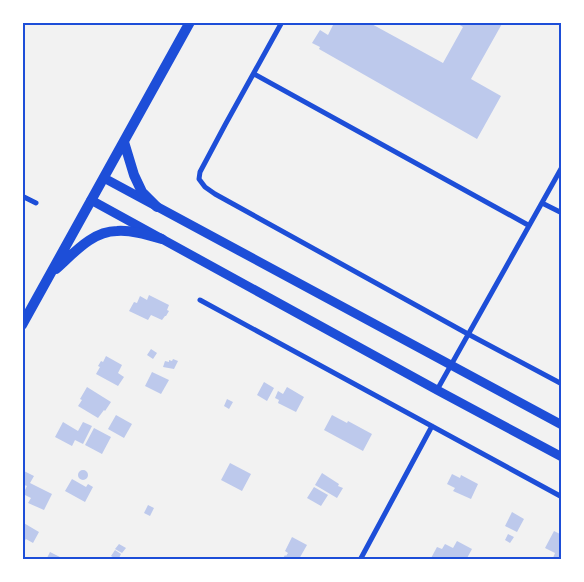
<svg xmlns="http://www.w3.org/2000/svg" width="584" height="582" font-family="'Times New Roman',serif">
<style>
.building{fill:#bdc9ec}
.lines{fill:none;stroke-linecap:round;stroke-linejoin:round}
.minor{stroke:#1d4ed8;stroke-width:5}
.tertiary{stroke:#1d4ed8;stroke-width:9}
.secondary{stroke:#1d4ed8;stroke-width:10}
.neatline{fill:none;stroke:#1d4ed8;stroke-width:2}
</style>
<rect width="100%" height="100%" fill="#f2f2f2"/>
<path class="building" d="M339,22H368L443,63L463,27L455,22H503L471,79L501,96L477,139L319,49L320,47L312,43L320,30L328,35L334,23L338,25Z
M149,295L169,305L167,310L169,311L166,316H165L162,320L151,315L148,320L129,311L134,302L137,303L140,296L147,300Z
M151,349L157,353L153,359L147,355Z
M106,356L122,365L118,373L124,377L118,386L96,374L100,367L98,366L101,361L103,362Z
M173,359L178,361L174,369L163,367L165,361L169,362V360L172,361Z
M152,372L169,380L161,394L145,386Z
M264,382L274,388L267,401L257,395Z
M87,387L111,402L105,411L104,410L98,418L78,406L82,400L80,399Z
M287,387L304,397L296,412L278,403L279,400L275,398L278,391L283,394Z
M227,399L233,402L229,409L224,406Z
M116,415L132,424L124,438L108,429Z
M332,415L347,423L348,421L372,434L363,451L324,430Z
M63,422L78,431L83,422L92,426L83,444L75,440L72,446L55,437Z
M94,428L111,437L102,454L85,445Z
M230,463L251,474L242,491L221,480Z
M78 475a5 5 0 1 1 10 0a5 5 0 1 1-10 0Z
M22,470L34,476L30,483L52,494L44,510L28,503L31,498L23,494L27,486L22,484Z
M322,473L339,484L338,486L343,488L337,498L315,485Z
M452,474L460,478L461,475L478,484L471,499L453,491L455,488L447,484Z
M72,479L86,487L88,484L93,487L85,502L65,491Z
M314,487L328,495L321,506L307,498Z
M148,505L154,508L150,516L144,513Z
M512,512L524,519L517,532L505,526Z
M22,522L39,532L33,543L26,539L22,544Z
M554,531L562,535V560H557L553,558L555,553L545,548Z
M508,534L514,537L510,543L505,540Z
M292,537L307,545L299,559L297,558L296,560H282L285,555L286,556L288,553L285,551Z
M457,541L472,549L466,560H430L437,547L442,549L445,544L453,548Z
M119,544L126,548L122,553L115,549Z
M115,550L121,554L118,560L111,556Z
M50,552L62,558L61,560H46Z"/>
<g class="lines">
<path class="minor" d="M282,22L225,125L200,172L199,179L205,187L215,194L468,334L562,384
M254,74L528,225
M22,196L36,203
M542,203L562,213
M200,300L562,497
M437,390L562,167
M360,560L432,426"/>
<path class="tertiary" d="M104,178L562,425
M91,200L437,390L562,457"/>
<path class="secondary" d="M124,142L134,175L142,192L157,207
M56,269C73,254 92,231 117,231C132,230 148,235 162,239
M22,325L190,22"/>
</g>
<rect width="584" height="582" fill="none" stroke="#ffffff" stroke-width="48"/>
<rect x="24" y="24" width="536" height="534" class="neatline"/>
</svg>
